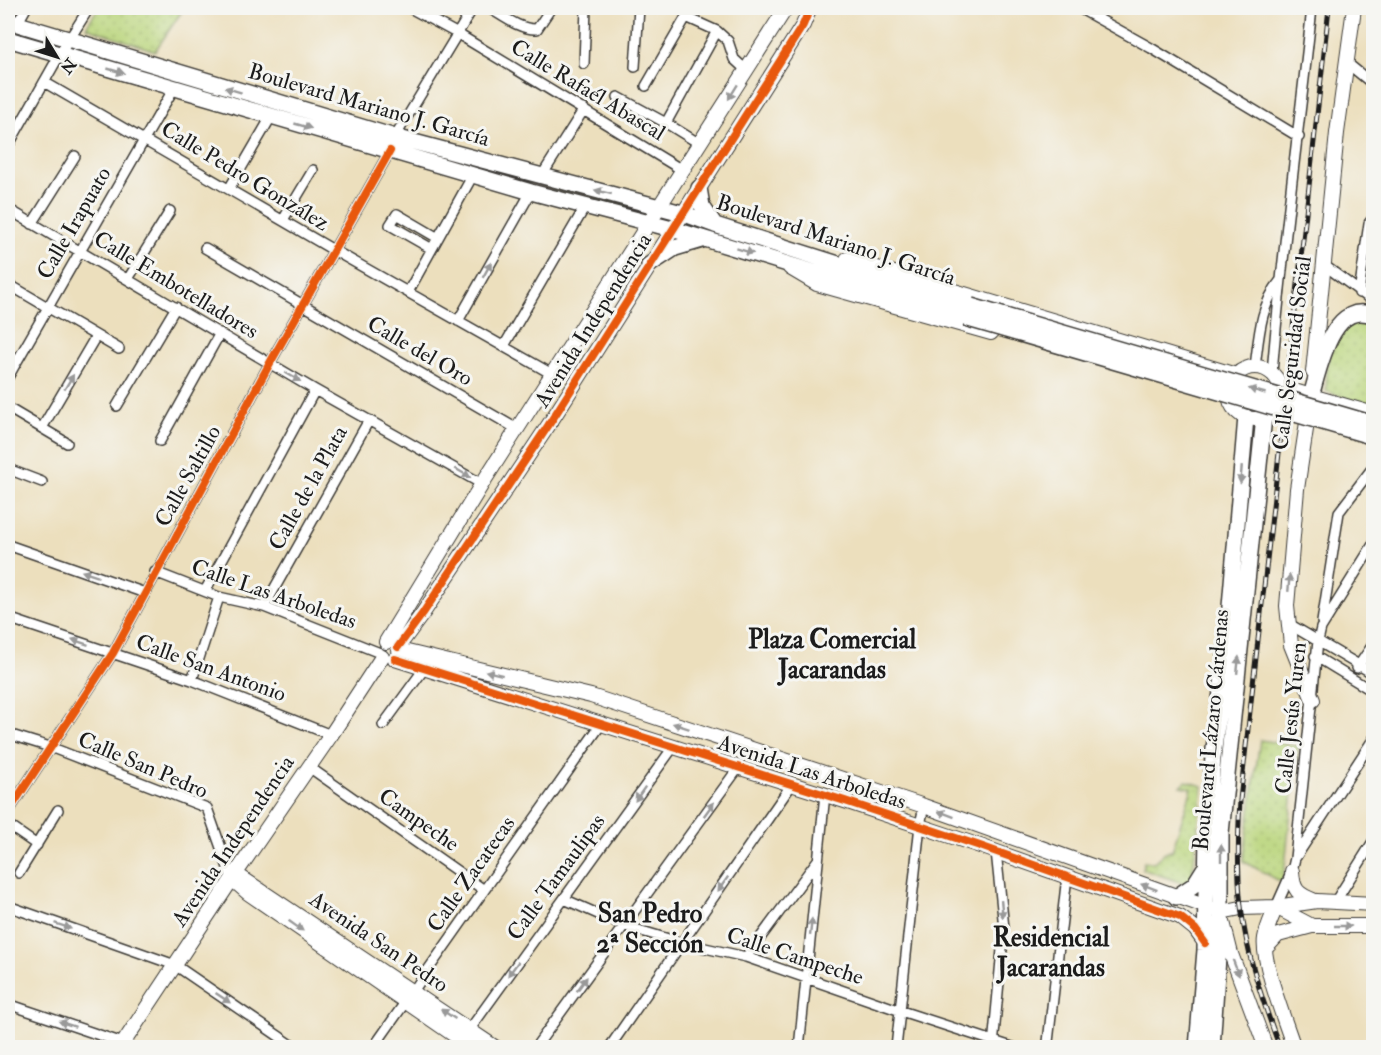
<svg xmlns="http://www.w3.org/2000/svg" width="1381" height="1055" font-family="'IM FELL Double Pica',serif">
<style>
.park{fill:url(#park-dots);stroke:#6b784c;stroke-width:1.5}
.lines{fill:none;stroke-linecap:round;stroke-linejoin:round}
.street-casing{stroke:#3b3934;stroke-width:12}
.secondary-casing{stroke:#3b3934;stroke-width:16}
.primary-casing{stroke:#3b3934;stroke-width:18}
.street{stroke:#fff;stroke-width:9}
.secondary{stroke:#fff;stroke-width:14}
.primary{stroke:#fff;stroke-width:15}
.rail-casing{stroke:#1c1c1c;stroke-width:5}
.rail{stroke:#f6f6f2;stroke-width:3;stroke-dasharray:9;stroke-linecap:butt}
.primary-bridge-casing{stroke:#3b3934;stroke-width:18;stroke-linecap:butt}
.primary-bridge{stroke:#fff;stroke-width:15}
.cycleway-casing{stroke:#f6f6f2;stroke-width:11}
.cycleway{stroke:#e8590c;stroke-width:8}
.oneway{fill:#999}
.labels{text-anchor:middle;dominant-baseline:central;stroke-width:6;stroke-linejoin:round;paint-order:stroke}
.street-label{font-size:22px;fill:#1c1c1c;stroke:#f6f6f2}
.quarter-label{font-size:26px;font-weight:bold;fill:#1c1c1c;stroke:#f6f6f2}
</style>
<defs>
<pattern id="park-dots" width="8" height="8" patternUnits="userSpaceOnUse" patternTransform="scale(1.5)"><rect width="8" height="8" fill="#bad57b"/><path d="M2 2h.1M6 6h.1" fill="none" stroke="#9fb66a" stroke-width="1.8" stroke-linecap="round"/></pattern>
</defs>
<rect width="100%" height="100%" fill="#f6f6f2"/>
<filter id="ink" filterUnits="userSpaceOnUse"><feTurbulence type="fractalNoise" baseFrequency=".0167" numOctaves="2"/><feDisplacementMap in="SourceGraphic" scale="12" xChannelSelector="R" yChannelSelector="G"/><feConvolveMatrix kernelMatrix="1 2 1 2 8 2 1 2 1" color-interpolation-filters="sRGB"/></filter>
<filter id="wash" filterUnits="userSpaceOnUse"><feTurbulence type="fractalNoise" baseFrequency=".008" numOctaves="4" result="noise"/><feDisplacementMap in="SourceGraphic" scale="24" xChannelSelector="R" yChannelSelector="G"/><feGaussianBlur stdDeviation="1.35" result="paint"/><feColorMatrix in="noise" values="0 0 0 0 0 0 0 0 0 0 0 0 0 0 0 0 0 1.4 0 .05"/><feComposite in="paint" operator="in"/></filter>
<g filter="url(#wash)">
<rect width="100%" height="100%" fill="#ecdfbd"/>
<path class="park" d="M98,8H184L155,51L86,27Z
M1355,321L1373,326V402L1362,405L1326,391L1327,366L1337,331Z
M1260,740L1298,746L1283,883L1243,861Z
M1186,781L1203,786L1192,878L1188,885L1142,869L1144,862H1154L1165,852L1172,851L1192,788L1181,786Z"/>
</g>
<g filter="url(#ink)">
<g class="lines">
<defs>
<path id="street" d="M410,8L458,34L682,170
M489,8C503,16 520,30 537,29L551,8
M1079,8L1151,48L1299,137
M17,24L26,8
M1347,63L1374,85
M584,64L586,8
M635,67L639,8
M44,82L335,251L552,374
M646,86L686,17L717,31L728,41L734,59L746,70
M618,97L666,123L700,144
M666,123L717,31
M395,137L473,8
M8,146L60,54L89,8
M541,177L584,109
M229,189L271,117
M8,209L315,390L482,484
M283,220L313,170
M32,224L75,156
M205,248L517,429
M432,249L390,225L397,214L438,238
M1324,265L1374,302
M128,279L170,211
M8,284L119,349
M408,292L473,175
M1359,293L1369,223L1374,217
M458,321L531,192
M504,346L585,207
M1255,367C1259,336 1260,306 1280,281
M1272,373C1282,251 1299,129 1312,8
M8,377L174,88
M117,406L176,307
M8,408L67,443
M42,428L96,336
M160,441L220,333
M8,469L42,482
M8,545L145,593
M155,572L219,597L264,607L380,653
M205,591L315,390
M264,607L369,420
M8,618L192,680L331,735
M1322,622L1339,512L1374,466
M1289,624L1374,674
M1315,656L1374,692
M1357,668L1374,643
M192,680L219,597
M383,725L424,669
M8,734L50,747L207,808L232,879
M309,767L484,890
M8,812L113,653L270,363L390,151
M8,825L37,845
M1296,857L1374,738
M19,873L58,810
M564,899L625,926L682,943L746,957L901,1011L1015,1048
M1335,902L1374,840
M8,906L175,965L296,1048
M1276,907L1292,871L1295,858L1318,641L1321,628L1374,543
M746,957L817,861
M8,1004L123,1043L129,1048
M470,1029L674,746
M1048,1042L1067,876
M8,1045L14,1048
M993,1046L1004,928L996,851
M373,1048L602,723
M535,1048L739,767
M609,1048L792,784
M799,1048L825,794
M896,1048L920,825L924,806"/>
<path id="secondary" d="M847,259L1236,375
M790,268L817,284L991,333
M1229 393a26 26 0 1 1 52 0a26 26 0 1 1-52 0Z
M1313,372L1337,133L1354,8
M1280,387L1374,414
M1309,409L1297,489L1287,606L1291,645L1313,700
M386,642L482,484L786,8
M398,647L423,613L548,426L803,25L810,8
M399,650L591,696L924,806L1221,912L1241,908L1276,907L1317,901L1374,904
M395,659L845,801L980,846L1180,917L1195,929L1205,943
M1292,871C1293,891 1298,894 1315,901
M236,874L496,1048
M232,879L248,893L473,1048
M1276,907C1272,917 1267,927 1265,938C1261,961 1286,1023 1294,1048
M1276,907L1312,926H1374
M1223,922L1231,954L1266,1048
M1265,949L1278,935L1312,926
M120,1048L232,879L331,735L382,657"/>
<path id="primary" d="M8,21L395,137L682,213L715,225L971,306
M8,39L531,192L672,229L965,318
M699,188L702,206L715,225
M649,265L675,248L702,240
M1311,396C1319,370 1332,297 1374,316
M1176,897L1194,885L1204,869
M1197,1048L1205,950L1207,836L1213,757L1227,642L1246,417
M1212,1048L1221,912V833L1264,417"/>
</defs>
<use href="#street" class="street-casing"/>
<use href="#secondary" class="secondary-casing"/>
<use href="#primary" class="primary-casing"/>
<use href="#street" class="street"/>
<use href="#secondary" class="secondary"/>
<use href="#primary" class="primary"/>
<defs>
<path id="rail" d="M1280,1048C1263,1002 1246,954 1241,906C1237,871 1238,836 1240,800L1329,8"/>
</defs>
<use href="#rail" class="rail-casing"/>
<use href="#rail" class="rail"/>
<defs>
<path id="primary-bridge" d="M971,306L1374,424
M965,318L1374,437"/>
</defs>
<use href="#primary-bridge" class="primary-bridge-casing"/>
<use href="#primary-bridge" class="primary-bridge"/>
<defs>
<path id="cycleway" d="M398,647L423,613L548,426L803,25L810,8
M395,659L845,801L980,846L1180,917L1195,929L1205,943
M8,812L113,653L270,363L390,151"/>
</defs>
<use href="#cycleway" class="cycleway-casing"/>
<use href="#cycleway" class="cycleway"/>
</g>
<defs><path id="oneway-solid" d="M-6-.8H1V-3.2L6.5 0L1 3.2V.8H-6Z" transform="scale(1.5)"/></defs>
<g class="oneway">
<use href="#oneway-solid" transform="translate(116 71) rotate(16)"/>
<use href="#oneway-solid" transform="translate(233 90) rotate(-163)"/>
<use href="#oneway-solid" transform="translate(733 92) rotate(122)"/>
<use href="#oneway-solid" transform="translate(303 126) rotate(16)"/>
<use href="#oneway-solid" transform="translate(603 192) rotate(-166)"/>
<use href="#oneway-solid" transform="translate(745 251) rotate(17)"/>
<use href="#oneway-solid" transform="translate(487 270) rotate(-61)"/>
<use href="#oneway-solid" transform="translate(293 377) rotate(30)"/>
<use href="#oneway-solid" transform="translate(69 382) rotate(-59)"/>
<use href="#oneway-solid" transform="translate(1257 391) rotate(-164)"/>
<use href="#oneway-solid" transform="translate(463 473) rotate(30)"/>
<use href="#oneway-solid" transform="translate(1241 475) rotate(95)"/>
<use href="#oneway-solid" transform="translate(90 574) rotate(-161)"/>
<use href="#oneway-solid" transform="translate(1289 583) rotate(-85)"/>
<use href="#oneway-solid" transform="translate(80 642) rotate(-161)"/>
<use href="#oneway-solid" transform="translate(1238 665) rotate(-84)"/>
<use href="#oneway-solid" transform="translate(494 673) rotate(-166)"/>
<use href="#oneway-solid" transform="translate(681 726) rotate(-162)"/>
<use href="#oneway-solid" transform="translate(640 794) rotate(125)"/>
<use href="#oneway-solid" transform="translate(709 809) rotate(-54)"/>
<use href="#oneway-solid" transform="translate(946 814) rotate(-160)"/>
<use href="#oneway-solid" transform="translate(1221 853) rotate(-90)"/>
<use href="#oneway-solid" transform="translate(723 884) rotate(125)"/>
<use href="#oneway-solid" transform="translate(1149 887) rotate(-160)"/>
<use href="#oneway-solid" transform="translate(1002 909) rotate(84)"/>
<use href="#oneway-solid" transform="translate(63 926) rotate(19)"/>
<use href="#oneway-solid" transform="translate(296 926) rotate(35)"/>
<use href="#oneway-solid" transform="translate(1343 926)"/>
<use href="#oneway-solid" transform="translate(811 927) rotate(-84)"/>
<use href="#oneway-solid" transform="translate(1236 968) rotate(69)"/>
<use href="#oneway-solid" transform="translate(513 969) rotate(126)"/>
<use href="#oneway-solid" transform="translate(582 984) rotate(-54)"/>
<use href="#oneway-solid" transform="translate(223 998) rotate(34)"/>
<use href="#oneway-solid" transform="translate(448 1014) rotate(-146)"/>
<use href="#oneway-solid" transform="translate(67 1024) rotate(-162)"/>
</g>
</g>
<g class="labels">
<g class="street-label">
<text transform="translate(588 90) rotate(31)">Calle Rafaél Abascal</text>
<text transform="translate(369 105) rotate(16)">Boulevard Mariano J. García</text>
<text transform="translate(245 176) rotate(31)">Calle Pedro González</text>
<text transform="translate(74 223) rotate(-60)">Calle Irapuato</text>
<text transform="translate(836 240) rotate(18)">Boulevard Mariano J. García</text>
<text transform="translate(176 285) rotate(31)">Calle Embotelladores</text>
<text transform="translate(593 320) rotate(-58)">Avenida Independencia</text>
<text transform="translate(420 351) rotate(30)">Calle del Oro</text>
<text transform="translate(1292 353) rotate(-83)">Calle Seguridad Social</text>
<text transform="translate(188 476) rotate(-61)">Calle Saltillo</text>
<text transform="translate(308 488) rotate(-61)">Calle de la Plata</text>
<text transform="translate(274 594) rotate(19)">Calle Las Arboledas</text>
<text transform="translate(211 668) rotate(20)">Calle San Antonio</text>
<text transform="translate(1291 718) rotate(-84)">Calle Jesús Yuren</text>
<text transform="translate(1211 730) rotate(-85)">Boulevard Lázaro Cárdenas</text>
<text transform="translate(143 765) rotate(23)">Calle San Pedro</text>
<text transform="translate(812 772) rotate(18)">Avenida Las Arboledas</text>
<text transform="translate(419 820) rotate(35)">Campeche</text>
<text transform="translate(233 841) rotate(-56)">Avenida Independencia</text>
<text transform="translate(471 874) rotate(-55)">Calle Zacatecas</text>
<text transform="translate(556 877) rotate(-54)">Calle Tamaulipas</text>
<text transform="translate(379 942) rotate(34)">Avenida San Pedro</text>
<text transform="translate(795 956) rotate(18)">Calle Campeche</text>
</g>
<g class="quarter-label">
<text x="832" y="640">Plaza Comercial<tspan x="832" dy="30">Jacarandas</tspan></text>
<text x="650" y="914">San Pedro<tspan x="650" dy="30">2ª Sección</tspan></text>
<text x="1051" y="938">Residencial<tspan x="1051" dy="30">Jacarandas</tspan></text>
</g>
</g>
<rect width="1381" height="1055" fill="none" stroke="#f6f6f2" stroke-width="30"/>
<g transform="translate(57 57) rotate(128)" stroke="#f6f6f2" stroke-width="4.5" paint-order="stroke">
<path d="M0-4.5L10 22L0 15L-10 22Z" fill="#1c1c1c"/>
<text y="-9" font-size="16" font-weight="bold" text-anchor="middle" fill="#1c1c1c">N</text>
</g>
</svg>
